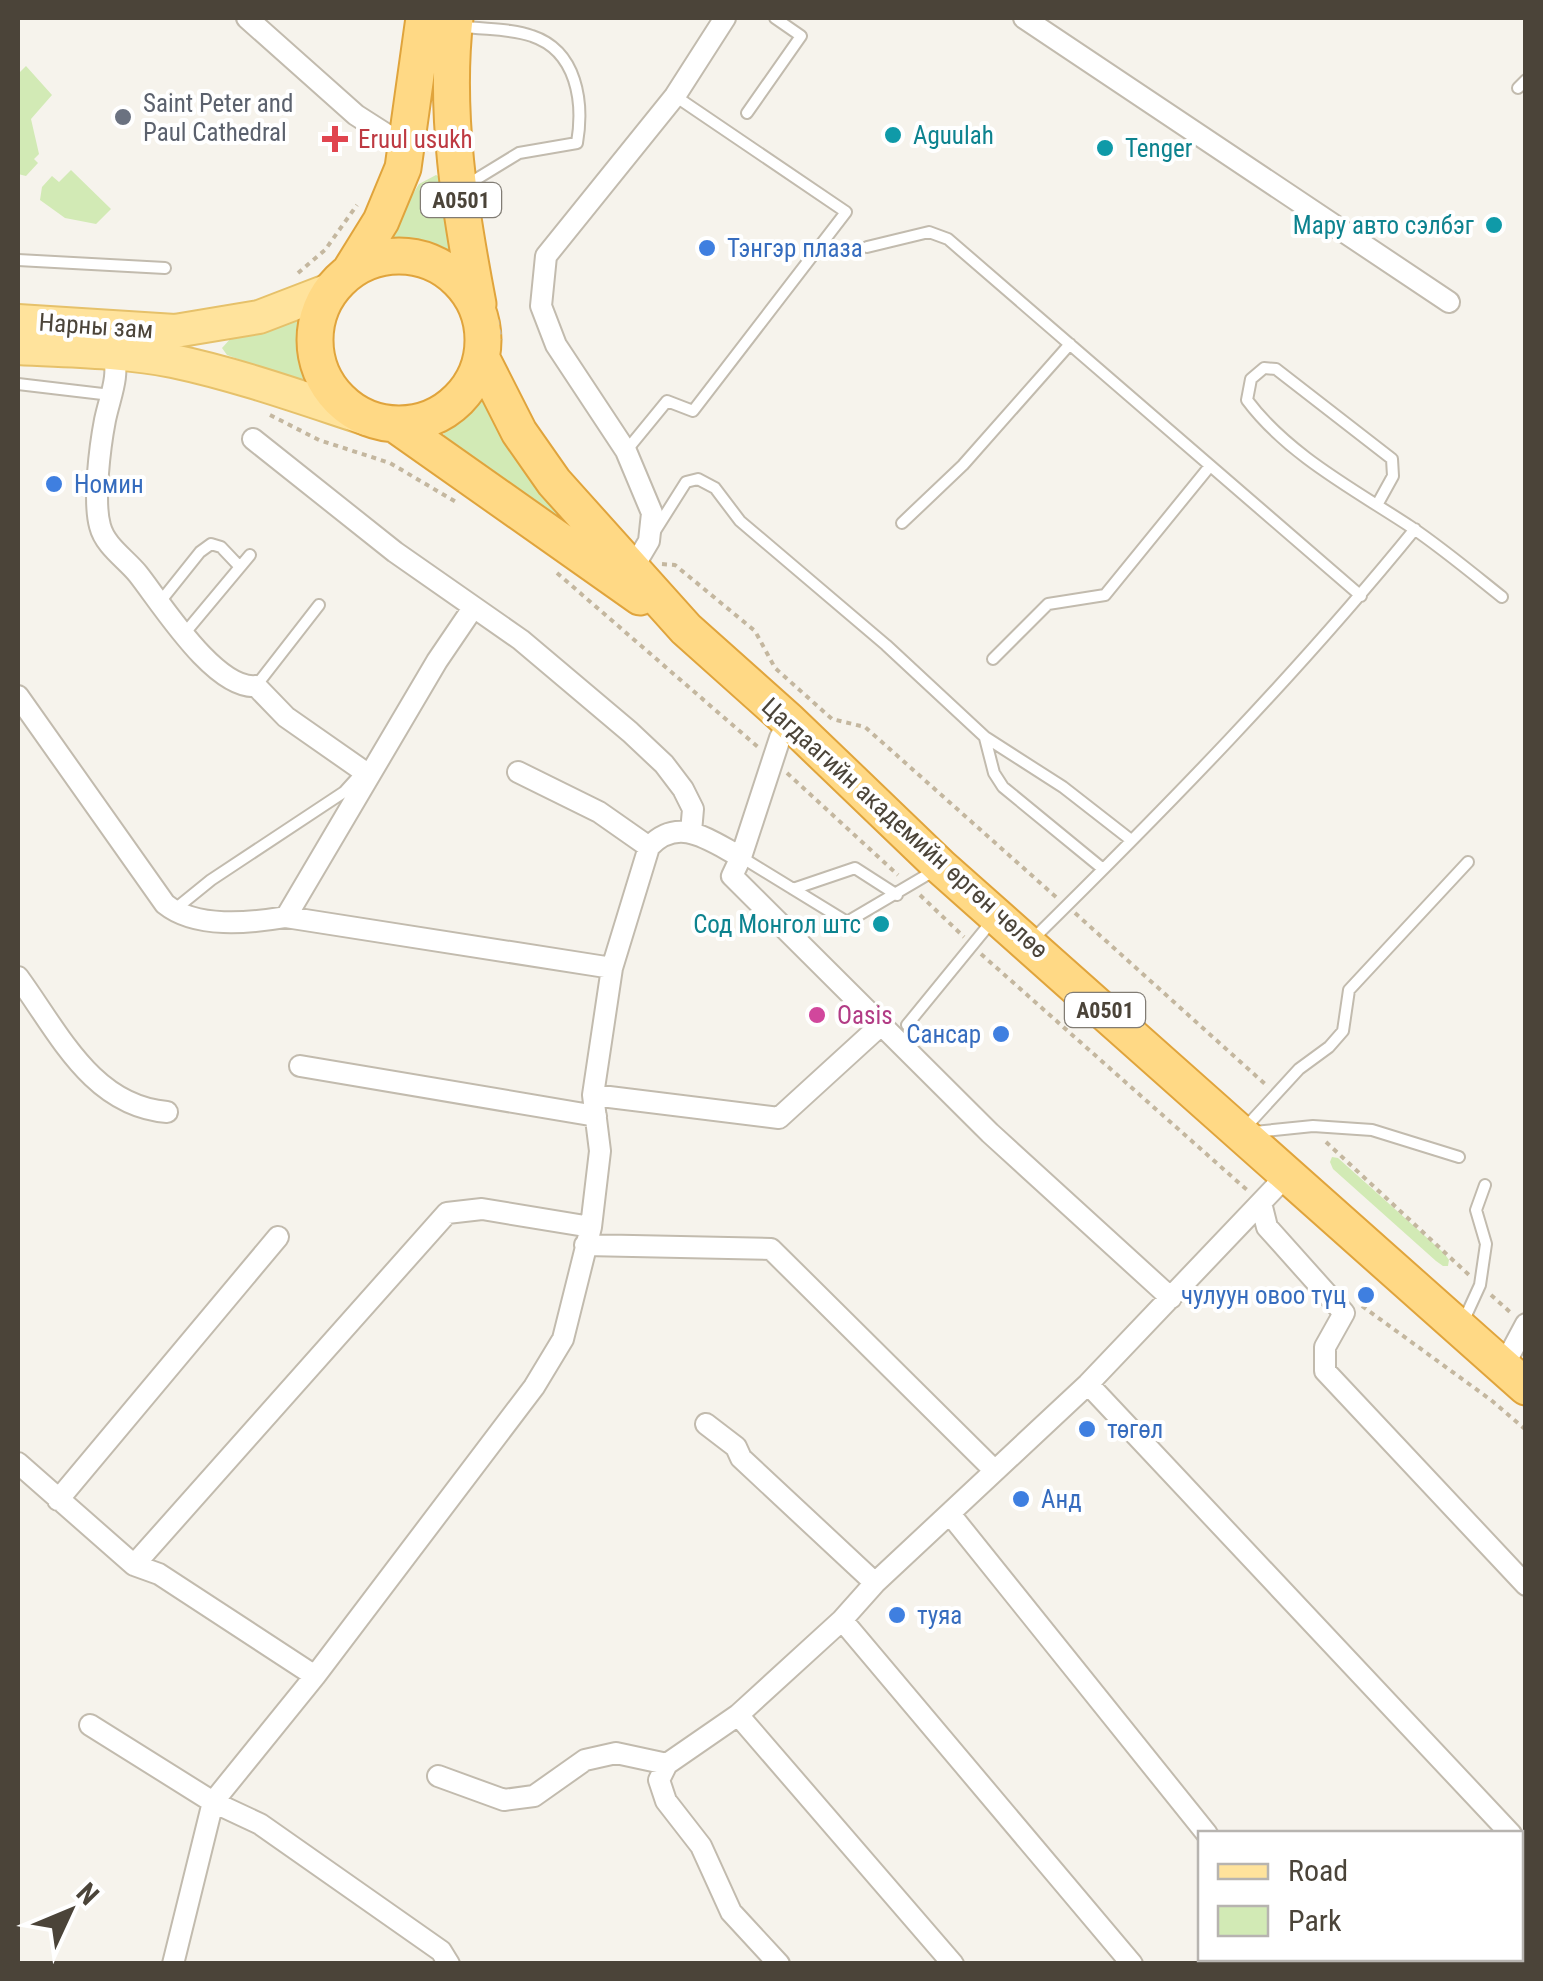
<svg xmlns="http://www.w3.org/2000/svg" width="1543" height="1981" font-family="'Roboto Condensed',sans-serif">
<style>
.green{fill:#d2eab5}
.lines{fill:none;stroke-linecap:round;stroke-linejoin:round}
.service-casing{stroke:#c2bbae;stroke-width:14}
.minor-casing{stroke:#c2bbae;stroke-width:24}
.primary-casing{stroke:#e6c16a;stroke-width:36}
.trunk-casing{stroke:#e0a43c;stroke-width:39}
.path{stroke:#c4b79f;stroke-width:4;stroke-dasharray:5 5;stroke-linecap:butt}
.service{stroke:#fff;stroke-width:10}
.minor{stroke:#fff;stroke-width:20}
.primary{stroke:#ffe39c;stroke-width:32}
.trunk{stroke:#ffd985;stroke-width:35}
.worship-dot{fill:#6b7280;stroke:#fff;stroke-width:4}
.culture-dot{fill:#0f9aa8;stroke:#fff;stroke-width:4}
.health-dot{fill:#e0444e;stroke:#fff;stroke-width:4}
.shop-dot{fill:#3f7fe0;stroke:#fff;stroke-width:4}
.hotel-dot{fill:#d1479c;stroke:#fff;stroke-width:4}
.labels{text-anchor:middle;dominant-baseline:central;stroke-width:8;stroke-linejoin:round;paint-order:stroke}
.shield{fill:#fff;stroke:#817c74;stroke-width:2.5}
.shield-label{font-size:22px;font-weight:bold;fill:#4b4439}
.worship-label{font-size:25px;fill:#5b616d;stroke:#fff;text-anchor:start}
.culture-label{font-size:25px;fill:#0d838f;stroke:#fff;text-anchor:start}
.health-label{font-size:25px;fill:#be3a42;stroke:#fff;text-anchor:start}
.shop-label{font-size:25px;fill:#366cbe;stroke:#fff;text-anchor:start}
.street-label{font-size:25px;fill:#4b4439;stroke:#fff}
.hotel-label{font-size:25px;fill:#b23c85;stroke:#fff;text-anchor:start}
</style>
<rect width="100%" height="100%" fill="#f6f3ec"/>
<path class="green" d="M26,66L52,95L31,119L39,154L34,159L38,163L26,176L18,174V74Z
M71,170L111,209L96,224L65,218L40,200L42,187L52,176L59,182Z
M436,175L442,178L456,256L451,261L416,246L386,247L383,242L419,184Z
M308,313L302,345L309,375L307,384L227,355L222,348L232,337Z
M488,399L576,526L572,533L443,438L444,431L479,401Z
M1332,1157L1338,1158L1444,1253L1449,1260L1448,1266H1443L1436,1261L1333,1169L1330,1162Z"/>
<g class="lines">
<defs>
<path id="service" d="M460,26C483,30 510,28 532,36C577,51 584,102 577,143L519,153L465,186
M1518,88L1526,80
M747,113L801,36L775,18
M867,247L929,232L948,239L1361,596
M18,260L165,268
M18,384L111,395
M626,451L667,401L693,411L846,212L675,96
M1377,505L1393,476L1392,459L1276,369L1264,368L1251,379L1247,400C1288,455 1355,490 1411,527C1442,548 1472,573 1502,597
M902,523L963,465L1070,344
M655,531L686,482L698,479L715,488L740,521L886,645L985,737L1063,787L1131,840
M160,602L200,552L211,544L221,547L240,567
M184,634L250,555
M993,659L1048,604L1105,595L1210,466
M256,686L319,605
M985,738L994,773L1003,787L1103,869
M741,857L847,922L937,869
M793,889L855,868L897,895
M174,910L211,880L344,792L363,771
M1033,939C1166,808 1297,674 1415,529
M907,1025L992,921
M1245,1128L1299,1069L1329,1047L1343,1031L1349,990L1468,862
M1254,1132L1313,1126L1372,1130L1459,1157
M1464,1320L1480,1285L1486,1244L1476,1210L1485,1185"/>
<path id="minor" d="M247,18L356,115L406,147
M1024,18L1449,302
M113,353C120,376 110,396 105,420C100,446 93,501 100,526C105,546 126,559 138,574C161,603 215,690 256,686L286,717L369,775
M253,439L395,552L521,640L630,732L664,764L683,789L693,809L691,832
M633,568L649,541L652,513L626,451L556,345L541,306L546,256L675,96L725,18
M473,608L437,661L286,917L612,968
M18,696L165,904C196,929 250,923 286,917
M789,721L780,738L741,857L732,876L990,1133L1171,1298
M518,772L599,812L649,847
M18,977C59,1033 92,1106 167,1112
M300,1066L596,1116
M593,1095L779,1118L882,1024
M1261,1203L1267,1227L1344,1313L1325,1347V1371L1526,1585
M585,1245L771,1249L994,1470
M1503,1367L1526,1324
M1088,1384L1511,1834
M706,1424L736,1447L741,1458L875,1583
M18,1463L134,1565L159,1574L315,1676
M58,1500L278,1237
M950,1514L1207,1834
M134,1565L447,1213L482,1209L591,1227
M842,1620L1132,1964
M738,1715L953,1964
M90,1725L213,1802L260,1824L441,1951L449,1964
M438,1776L504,1800L534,1796L585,1760L616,1753L667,1764
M1520,1844L1526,1849
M1316,1958L1320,1964
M173,1964L213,1802L315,1676L534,1387L563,1339L591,1227L600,1151L593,1095L612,968L649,847C679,815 710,841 741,857
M779,1964L731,1912L701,1846L666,1801L659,1780L667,1764L738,1715L842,1620L875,1583L1088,1384L1288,1174"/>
<path id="primary" d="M18,321L175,331L259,317L332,289
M18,348C69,351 122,351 173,361C239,375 303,398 367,419"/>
<path id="trunk" d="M455,18C444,113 460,210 478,304
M315 340a84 84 0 1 1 168 0a84 84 0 1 1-168 0Z
M350,271L381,221L403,168L424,18
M482,359L519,432L554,482L686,629L789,721L941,867L1526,1387
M396,425L640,597"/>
</defs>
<use href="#service" class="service-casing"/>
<use href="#minor" class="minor-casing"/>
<use href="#primary" class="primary-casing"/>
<use href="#trunk" class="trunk-casing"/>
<path class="path" d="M298,273L325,250L357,205
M497,320L501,340
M270,415L319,440L390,463L456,502
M662,564L675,565L755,631L775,668L832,719L865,727L1056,897
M557,573L758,747
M787,773L898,875
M920,895L964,937
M1075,913L1265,1084
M981,954L1247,1190
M1326,1142L1469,1275
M1491,1295L1510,1312
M1362,1306L1491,1400L1526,1430"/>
<use href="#service" class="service"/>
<use href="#minor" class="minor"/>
<use href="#primary" class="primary"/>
<use href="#trunk" class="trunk"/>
</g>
<circle class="worship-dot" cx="123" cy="117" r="10"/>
<g class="culture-dot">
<circle cx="893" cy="135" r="10"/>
<circle cx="1105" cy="148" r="10"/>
<circle cx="1494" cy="225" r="10"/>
<circle cx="881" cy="924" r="10"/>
</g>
<path class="health-dot" d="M330 124h10v10h10v10h-10v10h-10v-10h-10v-10h10z"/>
<g class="shop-dot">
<circle cx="707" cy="248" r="10"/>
<circle cx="54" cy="484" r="10"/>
<circle cx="1001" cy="1034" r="10"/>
<circle cx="1366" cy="1295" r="10"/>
<circle cx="1087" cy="1429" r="10"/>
<circle cx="1021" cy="1499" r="10"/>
<circle cx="897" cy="1615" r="10"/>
</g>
<circle class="hotel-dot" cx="817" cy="1015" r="10"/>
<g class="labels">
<g class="shield">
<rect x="421" y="183" width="80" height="34" rx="8"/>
<rect x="1065" y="993" width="80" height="34" rx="8"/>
</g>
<g class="shield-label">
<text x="461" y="200">A0501</text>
<text x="1105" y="1010">A0501</text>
</g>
<g class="worship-label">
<text x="143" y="103">Saint Peter and<tspan x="143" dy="29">Paul Cathedral</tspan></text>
</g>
<g class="culture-label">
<text x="913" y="135">Aguulah</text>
<text x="1125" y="148">Tenger</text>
<text x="1474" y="225" text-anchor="end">Мару авто сэлбэг</text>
<text x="861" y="924" text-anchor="end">Сод Монгол штс</text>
</g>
<g class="health-label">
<text x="358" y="139">Eruul usukh</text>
</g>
<g class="shop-label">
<text x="727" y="248">Тэнгэр плаза</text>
<text x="74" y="484">Номин</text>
<text x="981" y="1034" text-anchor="end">Сансар</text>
<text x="1346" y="1295" text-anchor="end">чулуун овоо түц</text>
<text x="1107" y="1429">төгөл</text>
<text x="1041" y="1499">Анд</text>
<text x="917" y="1615">туяа</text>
</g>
<g class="street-label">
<text transform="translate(96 326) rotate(4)">Нарны зам</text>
<text transform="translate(905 828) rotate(42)">Цагдаагийн академийн өргөн чөлөө</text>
</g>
<g class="hotel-label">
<text x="837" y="1015">Oasis</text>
</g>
</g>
<rect width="1543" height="1981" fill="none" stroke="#4b4439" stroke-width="40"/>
<rect x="1198" y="1831" width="325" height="130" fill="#ffffff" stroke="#b7b4b0" stroke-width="2.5"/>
<rect x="1218" y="1864" width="50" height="15" fill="#ffe39c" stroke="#b7b4b0" stroke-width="2.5"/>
<text x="1288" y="1881" font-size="30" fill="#4b4439">Road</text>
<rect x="1218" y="1906" width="50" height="30" fill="#d2eab5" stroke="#b7b4b0" stroke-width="2.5"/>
<text x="1288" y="1931" font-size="30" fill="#4b4439">Park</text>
<g transform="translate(70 1911) rotate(46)" stroke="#ffffff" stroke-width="8" paint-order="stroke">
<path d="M0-8L18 38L0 25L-18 38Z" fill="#4b4439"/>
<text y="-15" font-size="28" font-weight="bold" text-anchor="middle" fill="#4b4439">N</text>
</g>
</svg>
